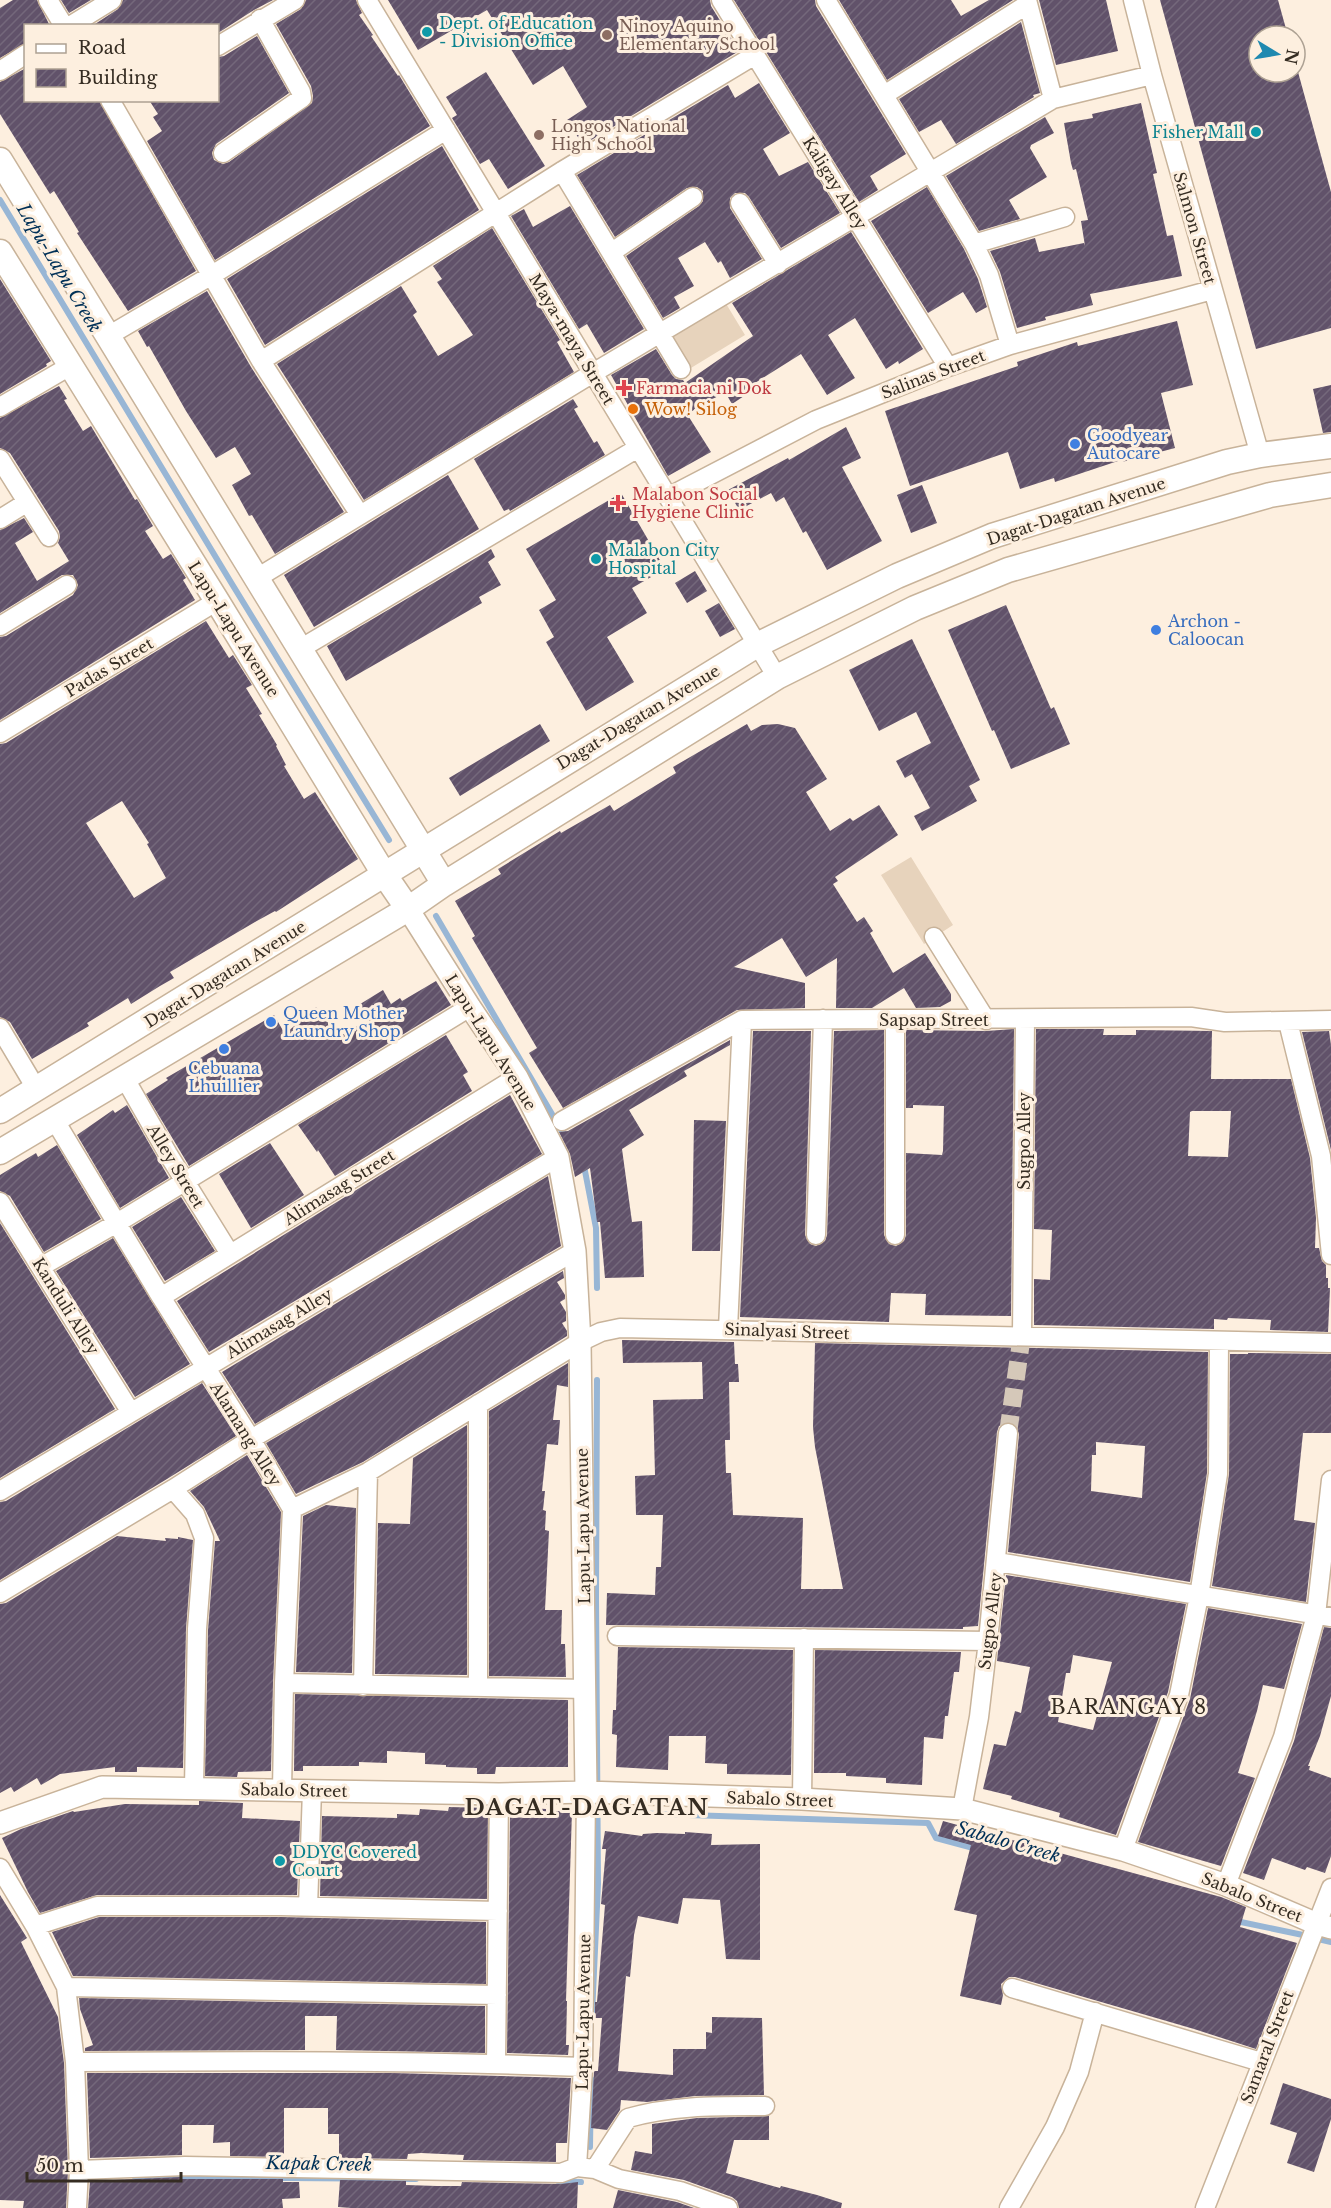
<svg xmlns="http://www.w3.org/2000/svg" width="1331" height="2208" font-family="'Libre Baskerville',serif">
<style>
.pitch{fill:#e7d3bc}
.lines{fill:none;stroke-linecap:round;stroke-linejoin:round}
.stream{stroke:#98b6d5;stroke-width:6}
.building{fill:url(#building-hatch);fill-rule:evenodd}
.minor-tunnel{stroke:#d5c8b9;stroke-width:18;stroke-dasharray:18 9;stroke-linecap:butt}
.minor-casing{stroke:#c8b39a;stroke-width:21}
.tertiary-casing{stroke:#c8b39a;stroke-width:24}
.secondary-casing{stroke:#c8b39a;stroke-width:27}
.minor{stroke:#fff;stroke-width:18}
.tertiary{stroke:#fff;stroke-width:21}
.secondary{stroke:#fff;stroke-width:24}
.culture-dot{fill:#0f9aa8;stroke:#fdefdf;stroke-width:2}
.education-dot{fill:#8d6e63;stroke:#fdefdf;stroke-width:2}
.health-dot{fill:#e0444e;stroke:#fdefdf;stroke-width:2}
.food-dot{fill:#e8710a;stroke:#fdefdf;stroke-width:2}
.shop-dot{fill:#3f7fe0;stroke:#fdefdf;stroke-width:2}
.labels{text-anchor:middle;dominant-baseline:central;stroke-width:6;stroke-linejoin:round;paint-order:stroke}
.culture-label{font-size:16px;fill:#0d838f;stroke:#fdefdf;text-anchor:start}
.education-label{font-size:16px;fill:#785e54;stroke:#fdefdf;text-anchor:start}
.street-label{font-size:16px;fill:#352c22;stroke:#fdefdf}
.health-label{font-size:16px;fill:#be3a42;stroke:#fdefdf;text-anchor:start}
.food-label{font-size:16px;fill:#c56008;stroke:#fdefdf;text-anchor:start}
.shop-label{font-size:16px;fill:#366cbe;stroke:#fdefdf;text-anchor:start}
.water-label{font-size:18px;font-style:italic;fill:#003057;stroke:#fdefdf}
.quarter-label{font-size:20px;letter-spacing:1.5px;fill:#352c22;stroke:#fdefdf}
.district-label{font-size:22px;font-weight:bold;letter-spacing:1.5px;fill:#352c22;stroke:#fdefdf}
</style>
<defs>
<pattern id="building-hatch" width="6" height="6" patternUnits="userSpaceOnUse" patternTransform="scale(1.5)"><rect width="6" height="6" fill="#61526a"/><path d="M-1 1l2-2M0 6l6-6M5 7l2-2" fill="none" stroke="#74687b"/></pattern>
</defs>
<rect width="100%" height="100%" fill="#fdefdf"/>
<path class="pitch" d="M725,302L745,335L686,371L666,337Z
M911,857L953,925L924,944L881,875Z"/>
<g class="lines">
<path class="stream" d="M0,200L232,584L389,840
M436,916L566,1138
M581,1165L585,1171L596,1228L597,1288
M598,1812L928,1823L936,1838L977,1849
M1236,1921L1303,1935
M1318,1939L1331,1942
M592,2015L598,1884L596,1598L597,1380
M590,2147L591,2079
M135,2177L416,2179
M558,2181L581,2182"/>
</g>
<path class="building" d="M13,0H37L50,26H26V43L0,58V8Z
M61,0H91L69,13Z
M123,0H273L254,10L218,33V26H92L118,9Z
M306,0H356L362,13L359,15L373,35L371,36L398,76L399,75L430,126L215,260L147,141L162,131L153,117L158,114L149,100H218V57L224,56L257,36L289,93L216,144L212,153L214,160L223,164L229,162L312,103L313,96L311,86L276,24L301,9Z
M388,0H710L711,6L739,51L583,145L567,120L587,107L563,66L533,85L487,10L418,50Z
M734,0H815L816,6L906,154L870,176L878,190L859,202Z
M839,0H951L961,16L989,0H1013L887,80Z
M1039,0H1106L1118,51L1056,65Z
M1160,0H1278L1288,36H1259V72H1298L1331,192V328L1256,349Z
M1021,22L1040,93L1033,95L1034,97L956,144L941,120L919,132L899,99Z
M26,68V100H99L196,271L128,311L77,233L79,232L54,191L50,194L0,114V82Z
M486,72L545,166L508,189L489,159L480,164L452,118L457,115L446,97Z
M759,83L790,133L763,149L779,176L808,162L840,213L781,248L749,197L745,193H735L730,198V208L762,259L730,278L721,261L718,263L705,242L678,258L694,286L674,297L680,308L663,318L626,256L699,206L703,201V191L697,187L687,188L615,237L577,175L728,85L735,98Z
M1141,103L1157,173L1153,174L1167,236L1173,235L1182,276L1090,294L1093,305L1045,317L1046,320L1017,328L1000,272L990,251L1035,238L1039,252L1084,243L1085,246L1081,221L1088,220L1076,169L1073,170L1071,163L1064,123L1093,118L1092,114Z
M1045,117L1054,133L1031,145L1030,148L1047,177L1009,200L1020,219L979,231L946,176Z
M442,146L479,210L265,345L227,279Z
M927,187L964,249L978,279L987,307L976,313L963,292L928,313L871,221Z
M570,206L644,329L604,353L587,324L579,329L511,216L524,209L533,227Z
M492,228L560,340L557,342L574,372L364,500L277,364L401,286L417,312L413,315L438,356L473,335L437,282L442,279L433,266Z
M851,232L923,349L899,364L898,361L886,369L855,318L828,335L855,378L827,395L801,354L747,388L750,392L732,404L725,392L687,414L711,452L668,476L611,375L656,349L672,375L676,379L683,380L685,383L753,336L732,303Z
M0,279L51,361L46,364L47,366L0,394Z
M207,291L251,367L344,512L275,554L252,515L249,516L232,485L251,474L235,447L216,458L186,411L149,346L147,347L138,331Z
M1177,321L1193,385L1161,393L1175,448L1122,462L1121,460L1055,482L1054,478L1020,489L1008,452L910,486L885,411L1018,366L1017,362L1077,342L1078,346Z
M1331,385V432L1323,433L1313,389Z
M59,386L67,399L64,400L83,431L91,426L135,500L137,499L153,526L145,531L163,559L171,554L186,578L183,580L195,600L0,720V637L6,636L73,595L78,585L73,575H62L0,613V530L24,518L33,532L15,543L37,581L69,561L58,543L60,537L59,531L10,453L0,448V418Z
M573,399L578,407L574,409L594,443L597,441L605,455L510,511L509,509L504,511L474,459Z
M846,427L861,458L842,467L882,541L827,570L806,531L803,533L784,497L776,502L771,493L739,510L728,490L788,458L789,460Z
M448,475L479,529L314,627L284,575Z
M922,485L937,523L911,533L897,495Z
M621,493L665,569L632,588L647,613L607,637L634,682L586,711L546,642L554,637L539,610L556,600L526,549Z
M491,549L495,557L488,562L501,585L479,597L482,603L346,681L327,646Z
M695,571L707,591L687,603L675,583Z
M719,603L735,629L720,637L705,611Z
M1006,605L1051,709L1054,707L1070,744L1011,769L994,730L992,731L948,630Z
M206,621L229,658L233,655L252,685L246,688L262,714L259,715L277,745L276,746L286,765L284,766L304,799L315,792L358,859L276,912L275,911L255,922L170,972L174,978L160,986L131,1004L128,998L87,1023L89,1026L32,1059L10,1022L0,1017V744L6,743ZM122,801L149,843L147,844L166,878L134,898L86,823Z
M912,639L980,780L969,786L977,801L922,831L914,816L930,808L912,774L905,778L896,761L931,743L916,712L879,731L849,670Z
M540,724L550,741L460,796L449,778Z
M747,724L751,731L762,725L778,724L795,728L827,779L806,792L830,831L850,818L853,821L879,805L898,835L835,877L838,881L833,884L857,922L864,917L873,931L870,933L893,973L925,953L951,994V1001L940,1007L916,1008L904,988L872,1008H836L837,958L806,977L782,938L734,967L805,983V1008L737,1010L563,1108L529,1053L537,1048L472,938L475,936L455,901L501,874L498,869L560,831L561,833L610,805L614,811L676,773L673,767Z
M436,981L451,1005L189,1166L146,1094L168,1080L166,1078L274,1015L285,1034L316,1007L339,1037L365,1021L357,1006L383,990L391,1004L400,998L402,1001Z
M1014,1029L1011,1316L925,1315L926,1294L891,1293L889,1322L740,1317L753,1031H811L805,1235L810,1244L816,1246L825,1241L827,1235L834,1031L884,1030V1235L889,1244L896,1246L904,1241L906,1235V1153L942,1155L943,1151L944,1106L913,1105V1108H906V1030L986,1031Z
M1036,1029H1104L1103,1035H1136V1030L1212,1031L1211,1079H1291L1310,1158L1316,1218L1315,1248H1319L1322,1261L1326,1265V1278H1328V1288H1330L1328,1332L1270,1330L1271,1320L1228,1318L1227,1320L1214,1319V1329L1034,1325V1279L1050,1280L1052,1230L1034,1229ZM1192,1111H1231L1228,1157L1188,1156L1190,1112Z
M1329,1031L1331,1045V1150L1302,1032Z
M446,1035L468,1072L463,1075L472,1091L335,1176L318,1150L317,1152L298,1125Z
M730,1040V1045L684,1071L687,1076L629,1110L644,1135L622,1149L632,1222L642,1221L644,1277L605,1278L600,1222H597L590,1168L575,1177L570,1154L559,1132L568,1131Z
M510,1095L542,1154L209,1352L177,1301Z
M127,1105L169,1178L120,1208L77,1135L113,1110L115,1113Z
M694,1120L726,1121L720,1251H692Z
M270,1143L304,1195L251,1228L219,1174Z
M57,1145L101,1219L44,1252L10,1196L0,1191V1175L36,1153L38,1157Z
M548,1176L561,1246L255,1424L222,1372Z
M181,1197L215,1251L165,1281L132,1227Z
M0,1223L115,1409L0,1478Z
M113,1238L190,1364L135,1397L56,1271Z
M563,1271L564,1278L557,1282L565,1295V1299L560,1302L566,1312V1321L562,1323L567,1331V1336L363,1462L296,1494L266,1443Z
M622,1340L734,1342L735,1364H738L739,1382H729L730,1440H725L726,1473H731L733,1515L803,1518L801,1589H843L815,1447L813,1427L815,1343L1208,1352L1207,1473L1190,1582L1008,1552L1019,1434L1015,1424L1008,1422L999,1426L997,1432L978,1626L963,1627V1629L606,1625L607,1593L655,1595L656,1567H661L663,1515H636L635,1476L655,1475L653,1400L703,1399L702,1362L623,1363ZM1096,1442L1145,1446L1142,1498L1091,1491L1092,1455H1096Z
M1248,1353L1331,1354V1433H1303L1294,1520L1315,1523L1306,1602L1212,1586L1229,1474L1230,1354H1248Z
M568,1363V1387L557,1385L553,1420H560L558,1445L547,1444L542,1491H545L543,1510L546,1511L545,1530L549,1531L545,1610H562L561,1644H565L566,1677L489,1676V1411Z
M202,1383L236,1436L167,1479L0,1580V1502L6,1501Z
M467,1425V1675L375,1674L378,1523L410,1524L413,1458Z
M247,1455L281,1512L273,1683L271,1771L238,1772L237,1777L205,1776L208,1630L215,1541H220L204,1507L190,1491Z
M326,1505L356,1508L352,1673L296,1672L303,1516Z
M117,1536L166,1541L165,1538L178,1539V1537L193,1540L186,1629L183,1768L137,1767V1772H115V1767L60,1774L41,1785L37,1778L14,1792L11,1787L0,1793V1604L6,1603Z
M1006,1575L1186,1604L1168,1692L1116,1835L1059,1817L1060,1813L1011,1799L1012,1796L983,1789L994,1744L1006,1746L1015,1711L1021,1713L1030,1667L997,1661ZM1073,1655L1112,1662L1093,1730L1058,1722L1066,1673H1070Z
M1208,1608L1302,1624L1284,1689L1263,1685L1257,1711L1238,1773L1255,1778L1221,1866L1138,1842L1190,1699Z
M1324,1627L1331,1628V1696L1320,1736L1308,1766H1310L1309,1770L1331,1778V1856L1325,1873L1307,1867L1305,1870L1272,1858L1264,1880L1243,1873L1294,1741Z
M618,1647L793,1650L791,1775L727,1774V1764L705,1763L706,1736H669L668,1770L616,1767L617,1735L612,1734L613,1710H616Z
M815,1650L961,1652L959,1672H954L948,1716H945L943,1739L924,1737L922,1785L886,1783V1778L846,1776V1773H814Z
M295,1694L568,1700V1767H496L495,1774H477V1768L446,1767V1765L425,1764V1753L387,1751V1763L359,1762V1766H303V1771H294Z
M199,1801L243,1803L242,1818L300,1821L297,1895H97L40,1913L28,1892L2,1838L21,1829L73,1811L74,1812L125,1804L199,1805Z
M449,1807L488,1808L487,1899L320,1896L322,1816L397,1818V1814L419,1815L420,1809L448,1811Z
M529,1808L546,1809V1811H572L566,2001H567L566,2045H569L568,2055L507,2053L510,1817L528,1818Z
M943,1821L1221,1897L1246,1907L1240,1927L1297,1943L1256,2049L1194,2029L1015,1977H1009L1001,1984L1003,1995L1001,2005L960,1996L977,1915L954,1910L971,1845L938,1836Z
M605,1831L642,1836L643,1834L657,1833L685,1834V1832L712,1834L711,1845L760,1844V1960L726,1959L720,1900L683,1898L678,1924L638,1916L634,1935L630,1977L626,1976L618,2071L673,2075V2049H706V2032L712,2033V2017L762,2018L764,2095L695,2096L647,2102L621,2100L620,2110L607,2130L591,2128L594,2071H598L602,2018H595V2002H597L605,1905L601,1904L606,1849H602Z
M0,1895L27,1938L21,1942L58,2017L64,2063L68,2170L66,2208H23L24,2201L0,2200Z
M99,1917H281L486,1922V1984L73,1976L52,1932Z
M79,1998L485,2006V2053L336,2050L337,2016H305V2050L85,2051V2048L93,2045L80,2009Z
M87,2073H392L571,2078L567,2143H556V2162L463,2160L464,2155L421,2153L408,2154L407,2159L341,2158L339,2156V2134H328V2108H284V2157L230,2156V2142L213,2143L214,2125H182V2155L90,2158Z
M1283,2083L1331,2099V2119L1314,2172L1287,2163L1297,2133L1270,2124Z
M769,2116V2140H734L726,2173L780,2188L781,2186L817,2195L842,2203L841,2208H739L737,2201L732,2197L684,2180L631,2170L635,2151L652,2154V2124L697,2118Z
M182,2177V2179H283V2182H299L300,2198L282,2199L283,2208H88L90,2181Z
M340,2180L406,2181V2185L437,2186H461L462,2182L561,2184L578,2182L577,2208H351L338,2207Z
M618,2190L677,2202L694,2208H613Z"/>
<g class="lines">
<path class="minor-tunnel" d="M1008,1433L1022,1335"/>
<defs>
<path id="minor" d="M48,0L64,26
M367,0L777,677
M721,0L948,367
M826,0L974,244L989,275L1010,345
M1027,0L1053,99
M1133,0L1152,75L1260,455
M70,26L112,0
M218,46L295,0
M0,71L26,54
M884,95L1028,4
M110,100L261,361L360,515
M223,153L302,98L301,92L260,19
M562,171L681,369
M740,203L778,264
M974,244L1065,217
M612,252L693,197
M108,336L212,275L446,130
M261,361L562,171L755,55
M0,407L70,366
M0,459L49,537
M668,497L816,420L948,367L1010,345L1212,290
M0,519L26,503
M257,578L593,373L1053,99L1152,75
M0,626L67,585
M300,649L638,448
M0,733L217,601
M934,937L986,1020
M895,1021V1235
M1288,1022L1321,1156L1331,1255
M0,1028L37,1090
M124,1077L168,1154L230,1254
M54,1119L161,1297L251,1439L292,1509L284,1683L282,1790
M562,1121L742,1020L1191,1017L1225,1022L1331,1020
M0,1202L130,1411
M816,1235L823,1019
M42,1266L117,1223L470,1007
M161,1297L517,1077
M728,1329L742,1020
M1022,1335L1025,1019
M478,1404V1686
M173,1489L195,1514L204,1538L197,1629L194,1787
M0,1491L558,1157
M292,1509L368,1472L580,1342L601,1332L620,1328L1331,1343
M997,1562L1331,1617
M0,1593L173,1489L251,1439L575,1251
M617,1636L988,1641
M284,1683L586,1689
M363,1686L368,1472
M802,1799L804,1638
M962,1809L979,1717L988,1641L1008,1433
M1123,1850L1179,1695L1199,1596L1218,1474L1219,1341
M0,1868L35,1926L66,1987L75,2062L79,2170L77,2208
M1226,1885L1283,1737L1316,1615L1331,1480
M308,1907L312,1790
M35,1926L97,1906H281L498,1911
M66,1987L497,1995
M1012,1988L1261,2062
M75,2062C244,2061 414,2060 583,2067
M496,2063L499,1794
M577,2167L583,2067L586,1792
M595,2169L628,2118C673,2105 719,2106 765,2106
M79,2170L185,2166L561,2173L577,2167L595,2169L619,2179L680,2191L728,2208
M1009,2208L1055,2127L1079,2072L1095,2012
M1205,2208L1331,1888"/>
<path id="tertiary" d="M408,909L470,1007L517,1077L558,1157L575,1251L580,1342L586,1792
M0,1823L102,1787L499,1794L586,1792L802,1799L962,1809L1123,1850L1226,1885L1317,1924L1331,1928"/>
<path id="secondary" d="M0,160L444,884
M0,252L217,601L384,874L408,909
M0,1111L757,645L897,576L992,536L1227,462L1260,455L1331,446
M0,1152L408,909L444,884L777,677L915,608L1008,570L1270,495L1331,485"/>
</defs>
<use href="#minor" class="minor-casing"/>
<use href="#tertiary" class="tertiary-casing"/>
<use href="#secondary" class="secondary-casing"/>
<use href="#minor" class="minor"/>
<use href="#tertiary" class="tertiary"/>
<use href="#secondary" class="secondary"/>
</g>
<g class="culture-dot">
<circle cx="427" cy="32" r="6"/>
<circle cx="1256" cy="132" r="6"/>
<circle cx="596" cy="559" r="6"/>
<circle cx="280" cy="1861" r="6"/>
</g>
<g class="education-dot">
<circle cx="607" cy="35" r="6"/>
<circle cx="539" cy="135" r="6"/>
</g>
<g class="health-dot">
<path d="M621 379h6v6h6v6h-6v6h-6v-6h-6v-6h6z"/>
<path d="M615 494h6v6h6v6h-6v6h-6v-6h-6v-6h6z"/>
</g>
<circle class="food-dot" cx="633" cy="409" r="6"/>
<g class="shop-dot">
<circle cx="1075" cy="444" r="6"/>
<circle cx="1156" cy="630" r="6"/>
<circle cx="271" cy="1022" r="6"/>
<circle cx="224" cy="1049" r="6"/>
</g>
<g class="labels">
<g class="culture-label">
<text x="439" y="23">Dept. of Education<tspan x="439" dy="18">- Division Office</tspan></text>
<text x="1244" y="132" text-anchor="end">Fisher Mall</text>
<text x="608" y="550">Malabon City<tspan x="608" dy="18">Hospital</tspan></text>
<text x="292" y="1852">DDYC Covered<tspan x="292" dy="18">Court</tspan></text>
</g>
<g class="education-label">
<text x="619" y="26">Ninoy Aquino<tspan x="619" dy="18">Elementary School</tspan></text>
<text x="551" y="126">Longos National<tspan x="551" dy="18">High School</tspan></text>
</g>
<g class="street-label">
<text transform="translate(835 183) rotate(58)">Kaligay Alley</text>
<text transform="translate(1195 228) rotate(74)">Salmon Street</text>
<text transform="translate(572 339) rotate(59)">Maya-maya Street</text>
<text transform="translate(933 374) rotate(-21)">Salinas Street</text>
<text transform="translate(1076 511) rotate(-18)">Dagat-Dagatan Avenue</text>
<text transform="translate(234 629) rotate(58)">Lapu-Lapu Avenue</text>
<text transform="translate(109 667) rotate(-31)">Padas Street</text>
<text transform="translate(638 717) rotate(-31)">Dagat-Dagatan Avenue</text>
<text transform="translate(225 974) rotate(-32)">Dagat-Dagatan Avenue</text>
<text x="934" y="1020">Sapsap Street</text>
<text transform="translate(491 1042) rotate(58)">Lapu-Lapu Avenue</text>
<text transform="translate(1024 1141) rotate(-90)">Sugpo Alley</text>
<text transform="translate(176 1166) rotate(59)">Alley Street</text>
<text transform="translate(339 1187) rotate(-32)">Alimasag Street</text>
<text transform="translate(66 1306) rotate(58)">Kanduli Alley</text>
<text transform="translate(279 1323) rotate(-31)">Alimasag Alley</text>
<text transform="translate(787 1331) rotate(2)">Sinalyasi Street</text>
<text transform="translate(246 1434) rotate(58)">Alamang Alley</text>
<text transform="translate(583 1526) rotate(-91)">Lapu-Lapu Avenue</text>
<text transform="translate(990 1621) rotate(-83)">Sugpo Alley</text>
<text transform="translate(294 1790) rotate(1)">Sabalo Street</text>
<text transform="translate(780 1799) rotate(2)">Sabalo Street</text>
<text transform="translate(1252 1897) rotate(22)">Sabalo Street</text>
<text transform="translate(583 2012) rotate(-89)">Lapu-Lapu Avenue</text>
<text transform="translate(1267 2047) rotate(-69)">Samaral Street</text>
</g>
<g class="health-label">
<text x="636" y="388">Farmacia ni Dok</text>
<text x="632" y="494">Malabon Social<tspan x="632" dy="18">Hygiene Clinic</tspan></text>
</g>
<g class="food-label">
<text x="645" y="409">Wow! Silog</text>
</g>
<g class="shop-label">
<text x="1087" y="435">Goodyear<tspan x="1087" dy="18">Autocare</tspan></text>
<text x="1168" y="621">Archon -<tspan x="1168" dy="18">Caloocan</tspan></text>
<text x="283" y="1013">Queen Mother<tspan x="283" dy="18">Laundry Shop</tspan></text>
<text x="224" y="1068" text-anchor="middle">Cebuana<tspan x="224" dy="18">Lhuillier</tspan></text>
</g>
<g class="water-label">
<text transform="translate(59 268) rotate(59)">Lapu-Lapu Creek</text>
<text transform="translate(1008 1842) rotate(16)">Sabalo Creek</text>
<text transform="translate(319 2164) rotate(1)">Kapak Creek</text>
</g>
<g class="quarter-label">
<text x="1129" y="1707">BARANGAY 8</text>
</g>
<g class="district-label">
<text x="587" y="1807">DAGAT-DAGATAN</text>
</g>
</g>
<rect x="24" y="24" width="195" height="78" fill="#fdefdf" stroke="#ada193" stroke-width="1.5"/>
<rect x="36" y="44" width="30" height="9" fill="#ffffff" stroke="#ada193" stroke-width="1.5"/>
<text x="78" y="54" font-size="18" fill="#352c22">Road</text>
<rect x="36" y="69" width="30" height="18" fill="url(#building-hatch)" stroke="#ada193" stroke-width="1.5"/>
<text x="78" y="84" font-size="18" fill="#352c22">Building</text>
<g transform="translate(1277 54) rotate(101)"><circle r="28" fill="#fdefdf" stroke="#ada193" stroke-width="1.5"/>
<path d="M0-4.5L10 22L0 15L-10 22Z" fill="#1f89b0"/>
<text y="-9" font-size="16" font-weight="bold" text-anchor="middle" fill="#352c22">N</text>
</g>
<path d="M27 2172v9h154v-9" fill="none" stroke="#352c22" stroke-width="3"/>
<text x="36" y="2172" font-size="18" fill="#352c22" stroke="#fdefdf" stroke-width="4.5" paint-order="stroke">50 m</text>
</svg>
